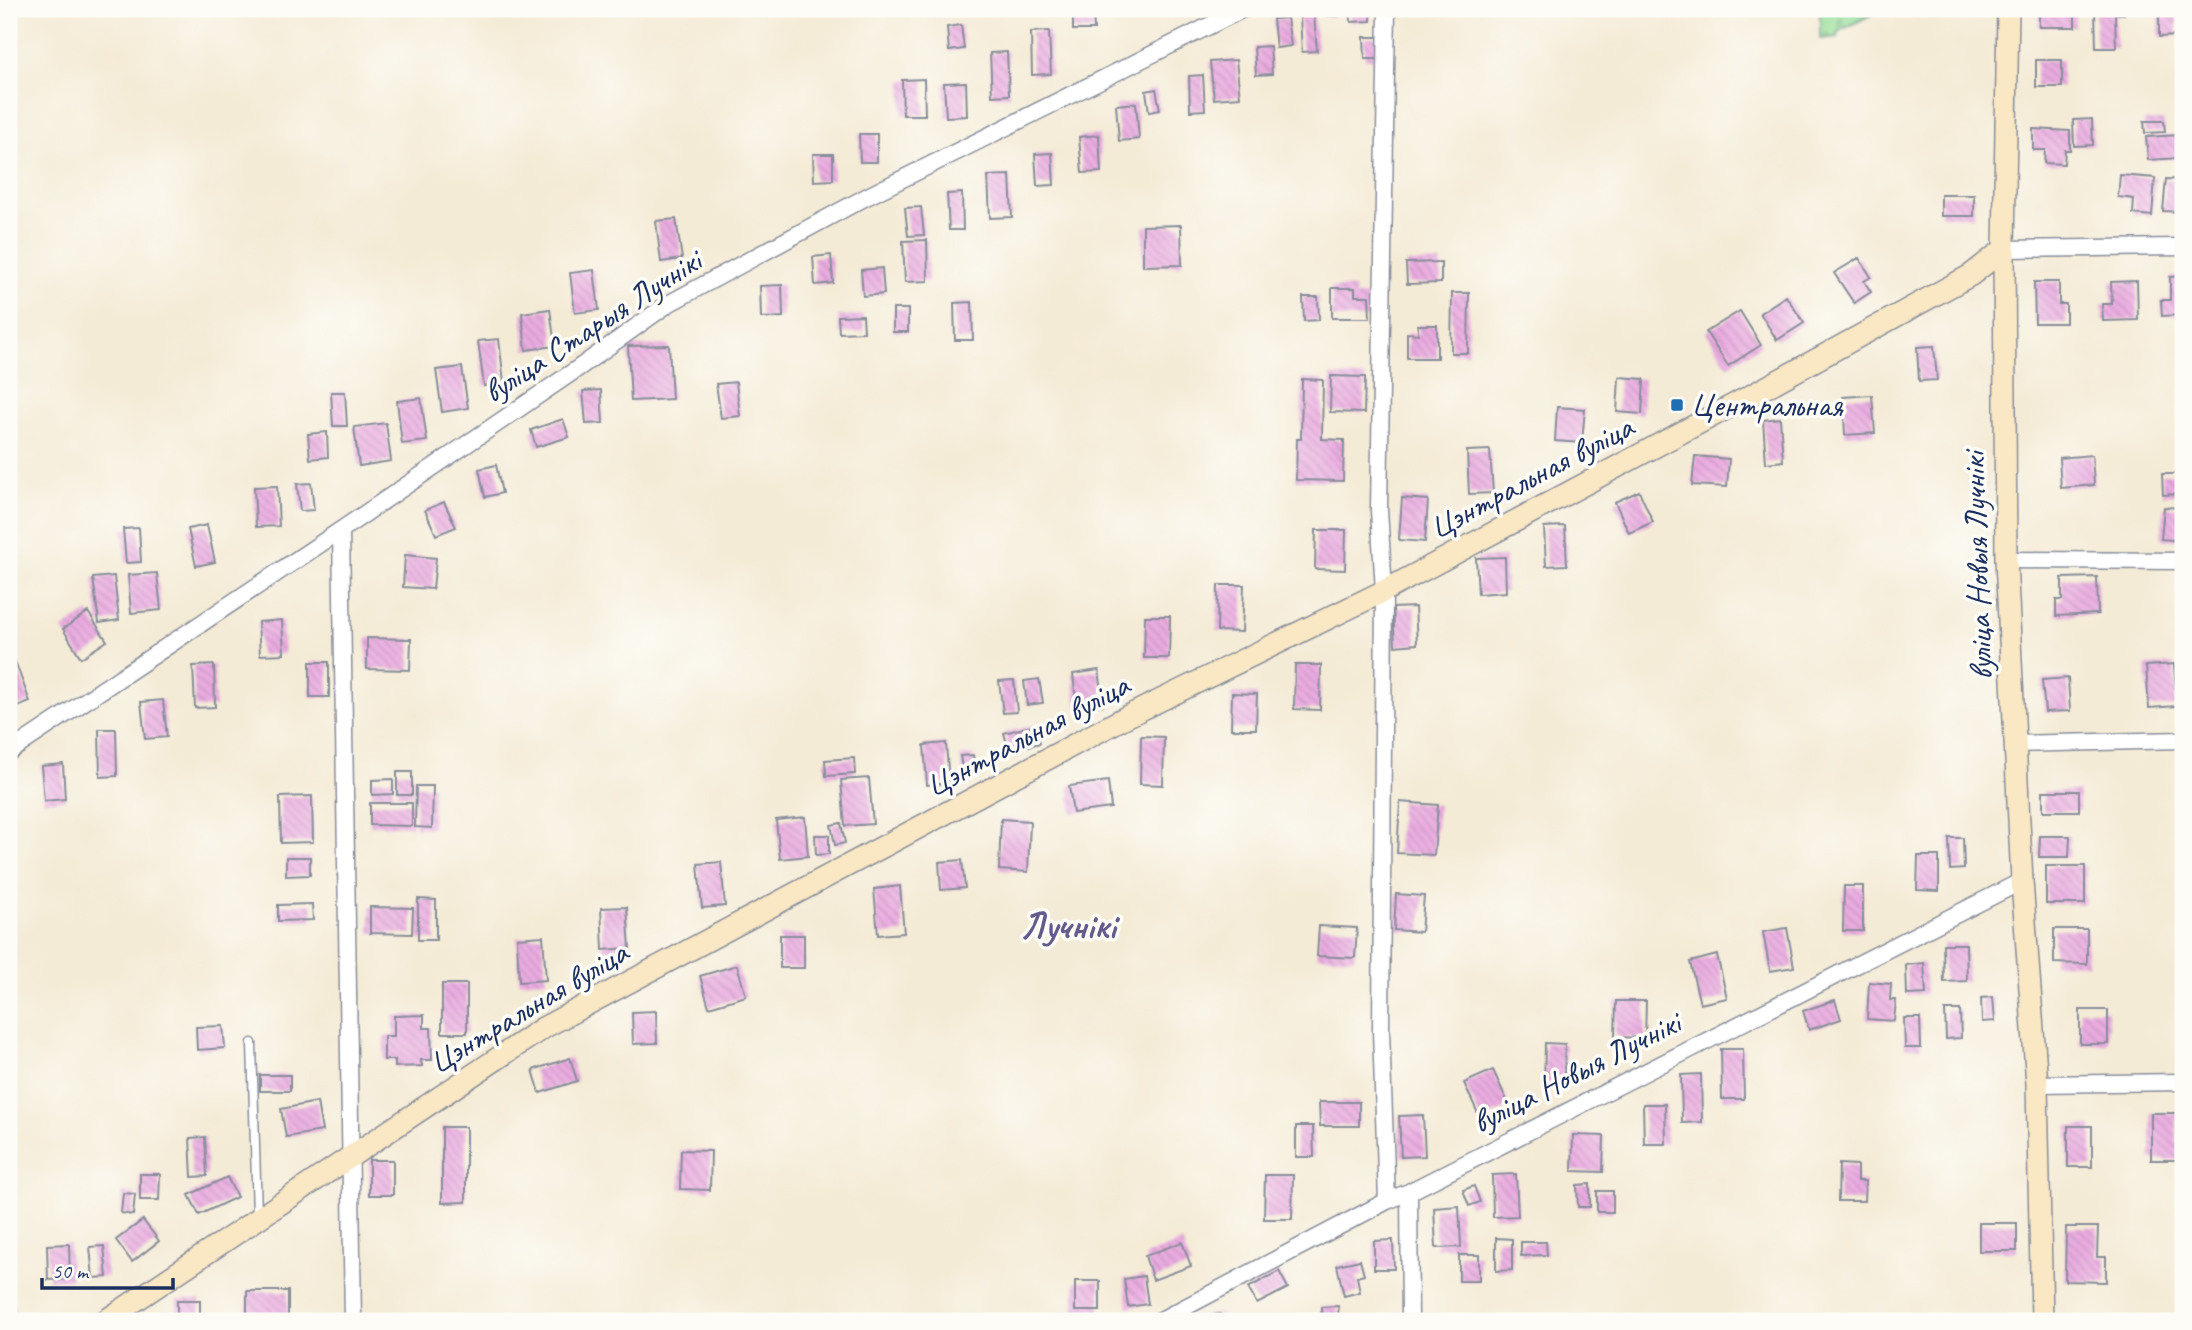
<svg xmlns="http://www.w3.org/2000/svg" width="2192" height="1330" font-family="Caveat,sans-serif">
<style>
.cemetery{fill:url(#cemetery-stones);stroke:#59877b;stroke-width:2}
.building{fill:url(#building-back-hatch)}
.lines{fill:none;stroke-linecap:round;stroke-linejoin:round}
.lane-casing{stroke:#888d9a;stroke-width:11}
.street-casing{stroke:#888d9a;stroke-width:19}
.secondary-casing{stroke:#888d9a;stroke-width:24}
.lane{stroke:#fff;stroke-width:8}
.street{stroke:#fff;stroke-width:16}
.secondary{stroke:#fae7c3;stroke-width:21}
.poi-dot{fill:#1f6fb2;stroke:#fdfcf7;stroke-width:2.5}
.labels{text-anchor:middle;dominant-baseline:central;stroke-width:7;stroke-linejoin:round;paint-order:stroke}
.street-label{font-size:33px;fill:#1b2f5e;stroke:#fdfcf7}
.poi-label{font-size:33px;fill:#1b2f5e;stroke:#fdfcf7;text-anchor:start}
.quarter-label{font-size:37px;font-weight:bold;fill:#635b8c;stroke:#fdfcf7}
</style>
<defs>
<pattern id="cemetery-stones" width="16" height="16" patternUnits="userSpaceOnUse" patternTransform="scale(1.75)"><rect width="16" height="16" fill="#97df98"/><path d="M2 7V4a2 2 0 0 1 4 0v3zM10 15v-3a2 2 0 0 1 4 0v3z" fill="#82c085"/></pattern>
<pattern id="building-back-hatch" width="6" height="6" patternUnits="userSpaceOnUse" patternTransform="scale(1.75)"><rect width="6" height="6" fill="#eaace0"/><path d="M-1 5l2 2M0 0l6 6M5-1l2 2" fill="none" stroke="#c894c3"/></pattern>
</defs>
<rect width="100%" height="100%" fill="#fdfcf7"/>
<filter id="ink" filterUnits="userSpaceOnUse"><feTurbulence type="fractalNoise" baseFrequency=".0143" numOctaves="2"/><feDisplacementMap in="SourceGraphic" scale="14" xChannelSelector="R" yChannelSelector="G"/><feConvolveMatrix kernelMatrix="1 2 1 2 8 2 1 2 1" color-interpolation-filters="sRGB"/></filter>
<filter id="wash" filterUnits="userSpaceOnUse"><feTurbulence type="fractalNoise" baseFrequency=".00686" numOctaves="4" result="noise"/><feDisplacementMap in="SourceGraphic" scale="28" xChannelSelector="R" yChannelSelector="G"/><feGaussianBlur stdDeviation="1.57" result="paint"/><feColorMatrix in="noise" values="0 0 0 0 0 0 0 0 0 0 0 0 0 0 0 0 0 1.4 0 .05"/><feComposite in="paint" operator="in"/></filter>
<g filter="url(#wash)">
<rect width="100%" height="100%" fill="#f4ebd6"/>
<path class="cemetery" d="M1820,9H1882L1839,31L1838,37L1820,39Z"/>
<g id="blocks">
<path class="building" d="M1073,9H1093L1094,30H1073Z
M1326,9H1338L1339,16H1327Z
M1350,9H1371V21L1351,22Z
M2039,9H2075V27H2039Z
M2095,9H2123L2124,14H2115L2116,48H2096Z
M2159,9H2183V14H2177V36L2159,37Z
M1314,15L1317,51L1302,52L1300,16Z
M1287,18L1291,46L1276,48L1273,19Z
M961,25L964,49L949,51L947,27Z
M1049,31L1051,74L1032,75L1031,32Z
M1364,37H1380L1381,59H1365Z
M1270,46L1272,74L1256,75L1254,47Z
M1007,52L1009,95L992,96L990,53Z
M1236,60L1240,97L1214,99L1210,62Z
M2036,60H2062V87H2036Z
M1203,75L1205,110L1190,111L1189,76Z
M924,79L925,115H903L902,80Z
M966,82L967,116L946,117L944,83Z
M1156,89L1160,110L1149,112L1146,91Z
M1136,103L1139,139L1119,141L1116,105Z
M2092,119L2093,145L2074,146L2073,120Z
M2144,121H2164L2165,132L2145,133Z
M2033,129L2070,131V150H2065L2064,164L2044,163L2045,150H2033Z
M859,134H877V162H860Z
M1099,135L1101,172L1082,173L1079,137Z
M2179,135L2180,158L2148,160L2146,137Z
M1052,153L1054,185L1037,186L1035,154Z
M813,154H833V180L814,181Z
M1010,175L1012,217L990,218L988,176Z
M2120,175L2155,178L2152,216L2133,214L2134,199L2118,197Z
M2166,179L2183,180V212L2163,211Z
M962,193L963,230H949L947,194Z
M1941,195H1974V216H1941Z
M921,207L924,235L908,236L905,208Z
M676,219L682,259L661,262L656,221Z
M1181,225L1182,265L1143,266V226Z
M927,240L928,281L905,282L903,241Z
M831,255L833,283L815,285L813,257Z
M1859,258L1871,277L1864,281L1871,292L1854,303L1834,273Z
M1441,262V283L1407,284L1406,263Z
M882,268L884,294L863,296L861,270Z
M594,270L599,310L575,313L570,273Z
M2183,276V315L2162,316L2161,300H2170V277Z
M2137,281L2138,320L2103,321L2102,304H2112L2111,282Z
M2034,282H2059V304H2066V323H2035Z
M782,285L783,317L761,318L760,286Z
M1332,288H1355V296H1369L1370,318H1332Z
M1452,293H1469L1468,353H1451Z
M1786,296L1804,323L1777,340L1760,313Z
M1303,297H1318L1319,320L1304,321Z
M972,302L973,340H955L954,303Z
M550,309L555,346L526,350L522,313Z
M893,309H908V332H893Z
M1740,311L1761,345L1728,366L1706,332Z
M863,315L864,332L839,333L838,316Z
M1418,325H1437V358H1407V333L1418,334Z
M499,339L504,383L484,386L478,341Z
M669,345L672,399L631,401L628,346Z
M1934,346L1937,380L1919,381L1917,347Z
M462,367L468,408L442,412L436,370Z
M1331,376L1365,377L1364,413L1330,412Z
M1619,377L1644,379L1642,414L1617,412Z
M1302,379L1323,380L1322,439L1344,440L1343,481L1296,480L1297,439H1301Z
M736,382L740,416L721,418L716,384Z
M601,390L603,423L586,424L583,391Z
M331,392H345L347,426H333Z
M1872,395L1875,433L1845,435L1843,397Z
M421,398L427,441L402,444L397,401Z
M1557,407L1585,409L1582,443L1555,441Z
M1780,418L1783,461L1766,463L1763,420Z
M563,419L569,437L536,447L531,430Z
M386,423L391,461L359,466L354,427Z
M327,432L328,457L310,459L308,434Z
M1490,450L1493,493L1469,494L1467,451Z
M2092,455L2094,485L2061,488L2059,458Z
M1695,456L1729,459L1727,487L1692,485Z
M496,465L502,493L485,497L479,469Z
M2162,474H2176L2177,494L2163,495Z
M311,483L314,510L300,511L297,484Z
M277,486L279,526L256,527L254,487Z
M1639,491L1653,522L1629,533L1615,502Z
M1402,498L1428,500L1425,542L1399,540Z
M444,502L456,527L436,535L425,510Z
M2164,507L2183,508L2182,541L2161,539Z
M207,525L215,562L196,566L188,529Z
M1565,526L1567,565L1546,566L1544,527Z
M139,528L141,562L126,563L123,529Z
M1316,530H1346L1345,570L1315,569Z
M405,555L436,558L433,589L403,587Z
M1505,557L1506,592L1478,594L1476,558Z
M157,573L161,610L131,613L128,575Z
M114,576L119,620L99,623L93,578Z
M2097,577L2098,614L2056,616V600H2062V578Z
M1218,585H1244L1242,632L1217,631Z
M1415,607L1417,644L1395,646L1393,608Z
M88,612L107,641L81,658L63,629Z
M1145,616H1170L1169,658H1144Z
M282,620L284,654L260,655L258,622Z
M367,638L411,639L410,670L367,669Z
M15,661L30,702L13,709L9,698V664Z
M310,662H329V697H310Z
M2174,664L2177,706L2149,708L2146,666Z
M214,665L215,707L195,708L193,666Z
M1295,665H1321L1320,710L1294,709Z
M1099,670L1104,705L1077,708L1073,674Z
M2068,678L2070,711L2045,712L2042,680Z
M1039,679L1043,703L1027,705L1024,681Z
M1014,680L1017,712L1003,713L999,681Z
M1232,693L1257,694L1256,729H1231Z
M163,700L167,737L145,739L141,702Z
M1035,725L1040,743L1009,751L1004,733Z
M99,729H116L117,776L100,777Z
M1141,736L1164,737L1163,785L1140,784Z
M946,743L949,783L927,785L924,745Z
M973,755L976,773L963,775L960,756Z
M854,758L855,774L826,776L825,760Z
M63,764L65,799L44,801L41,766Z
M397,772H412V795H397Z
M869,778L873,824L845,826L841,780Z
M393,779V794L372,795V780Z
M1108,781L1111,808L1073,813L1069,786Z
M416,786H433L432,828L415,827Z
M2043,791H2079V811H2043Z
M312,796L313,842L281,843L280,797Z
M1400,802L1438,805L1434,855L1397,853Z
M370,803H412V826L370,825Z
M805,817L808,856L780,859L776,820Z
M1001,819L1030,821L1028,872L999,870Z
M841,823L845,843L835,845L831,825Z
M815,835H829V854L816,855Z
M2040,836H2070L2069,857H2039Z
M1949,838H1963L1964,869L1950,870Z
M1918,856H1939V891L1917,890Z
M286,857H310V875L286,876Z
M962,860L965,888L941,890L939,862Z
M721,862L725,906L702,908L698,864Z
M2046,866H2085V904H2046Z
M900,886L904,933L878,935L874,889Z
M1844,886H1863V931H1843Z
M1396,894L1424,896L1421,932L1394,930Z
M418,899L436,900V940H418Z
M312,904L313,920L278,921V905Z
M370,907L413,908L412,934L370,933Z
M627,907L630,948L603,950L601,908Z
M1319,926L1357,928L1355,958L1317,956Z
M1787,928L1794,967L1770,971L1763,932Z
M2054,929H2087V964L2054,963Z
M780,935H804V968H780Z
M543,936L546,980L519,982L517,938Z
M1943,944H1966L1967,981L1944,982Z
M1717,955L1727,998L1700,1004L1690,962Z
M1924,963L1926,994L1907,995L1906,965Z
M737,965L746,996L709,1007L700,976Z
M1869,982L1891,984L1890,1000H1896L1894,1021L1867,1019Z
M442,984H467V1033H442Z
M1993,997L1995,1021L1982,1022L1981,998Z
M1835,1000L1841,1019L1809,1030L1803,1011Z
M1616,1001H1646L1645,1038L1615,1037Z
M1945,1010H1960L1961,1038L1946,1039Z
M2080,1010H2108V1044H2080Z
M656,1011L657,1043L633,1044L632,1012Z
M424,1015V1028H431L432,1060H421L422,1066L395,1067V1060H384V1036H394V1016Z
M1904,1018H1920L1921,1048H1905Z
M223,1026L225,1048L197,1050L196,1027Z
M1545,1043L1565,1044L1564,1086H1544Z
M1721,1049H1743L1744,1099H1722Z
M570,1058L577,1081L540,1093L533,1070Z
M1493,1070L1510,1107L1481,1120L1464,1083Z
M1701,1074L1702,1122L1682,1123L1681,1075Z
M260,1075H290V1091H260Z
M317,1102L322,1131L286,1137L281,1109Z
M1319,1102H1359V1126H1320Z
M1643,1104H1665L1666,1144H1644Z
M2151,1113H2177V1160H2151Z
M1423,1115L1425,1156L1401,1157L1399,1116Z
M1296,1126H1313L1314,1157H1296Z
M2068,1126H2092V1167H2068Z
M442,1127H466V1202L442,1203Z
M1573,1135L1604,1136L1603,1172L1572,1171Z
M205,1137L207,1176L192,1177L190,1138Z
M681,1150L711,1151L710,1190L680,1189Z
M369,1160H393V1195H369Z
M1839,1164L1857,1165V1181H1865L1864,1201H1838Z
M140,1174H160L159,1200H140Z
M1516,1174L1518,1216L1493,1217L1492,1175Z
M1265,1175H1293L1292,1219H1264Z
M227,1177L237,1197L199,1215L189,1195Z
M1590,1184V1207H1578L1577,1185Z
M1474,1186L1480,1202L1469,1206L1463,1190Z
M1597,1191H1613V1212H1597Z
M123,1193L135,1194L133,1215L121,1213Z
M1459,1206L1461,1247L1436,1248L1434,1208Z
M143,1220L159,1241L132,1262L116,1240Z
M1979,1223H2017V1251H1979Z
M2066,1227H2098L2097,1257H2106V1282L2065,1281Z
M1496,1238L1512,1239V1270L1496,1271Z
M1393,1240L1394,1269H1374V1241Z
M1182,1242L1191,1266L1153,1280L1145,1256Z
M1521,1242H1546L1547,1255L1521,1256Z
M69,1244L70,1279L48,1280L47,1245Z
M104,1246L107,1277L93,1278L90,1247Z
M1459,1255H1479V1281H1459Z
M1360,1260L1364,1275L1357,1277L1360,1292L1344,1296L1337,1265Z
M1279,1271L1288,1288L1257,1304L1248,1288Z
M1144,1276L1148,1304L1128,1307L1124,1279Z
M1075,1281H1100V1311H1075Z
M247,1291H288V1321H247Z
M177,1300H200V1314H209V1321H177Z
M14,1305L17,1321H9V1306Z
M1338,1306L1339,1321H1322L1321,1307Z
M1220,1314L1221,1321H1204L1203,1316Z"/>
</g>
</g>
<g filter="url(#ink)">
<use href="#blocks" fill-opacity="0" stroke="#888d9a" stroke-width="2"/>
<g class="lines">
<defs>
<path id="lane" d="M252,1043L257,1215"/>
<path id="street" d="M2004,249L2183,247
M341,530L353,1321
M2006,560L2183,561
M2014,744L2183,740
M9,752L341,530L577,369L668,304L866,197L1243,9
M2037,1084L2183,1082
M1409,1192L1410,1321
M1387,1201L1381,1031L1384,591L1379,510L1387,9
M1159,1321L1387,1201L1409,1192L2022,881"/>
<path id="secondary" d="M2008,9L2004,249L2006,560L2022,881L2037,1084L2042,1321
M105,1321L543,1028L1126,717L1384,591L1750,396L1971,275L2004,249"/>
</defs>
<use href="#lane" class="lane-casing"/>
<use href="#street" class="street-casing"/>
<use href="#secondary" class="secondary-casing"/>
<use href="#lane" class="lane"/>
<use href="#street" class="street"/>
<use href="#secondary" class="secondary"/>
</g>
</g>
<rect class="poi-dot" x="1670" y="398" width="14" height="14" rx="3.5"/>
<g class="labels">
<g class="street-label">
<text transform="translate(592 326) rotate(-33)">вуліца Старыя Лучнікі</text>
<text transform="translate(1531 477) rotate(-28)">Цэнтральная вуліца</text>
<text transform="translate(1977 566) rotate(-92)">вуліца Новыя Лучнікі</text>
<text transform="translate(1027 735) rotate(-28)">Цэнтральная вуліца</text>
<text transform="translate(528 1007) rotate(-31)">Цэнтральная вуліца</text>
<text transform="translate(1576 1072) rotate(-27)">вуліца Новыя Лучнікі</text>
</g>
<g class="poi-label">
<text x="1691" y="405">Центральная</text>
</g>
<g class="quarter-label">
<text x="1068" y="925">Лучнікі</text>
</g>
</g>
<rect width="2192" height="1330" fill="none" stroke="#fdfcf7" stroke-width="35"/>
<path d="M42 1278v10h131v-10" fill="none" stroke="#1b2f5e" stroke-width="3.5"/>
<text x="52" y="1278" font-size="21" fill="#1b2f5e" stroke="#fdfcf7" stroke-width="5" paint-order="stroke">50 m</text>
</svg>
